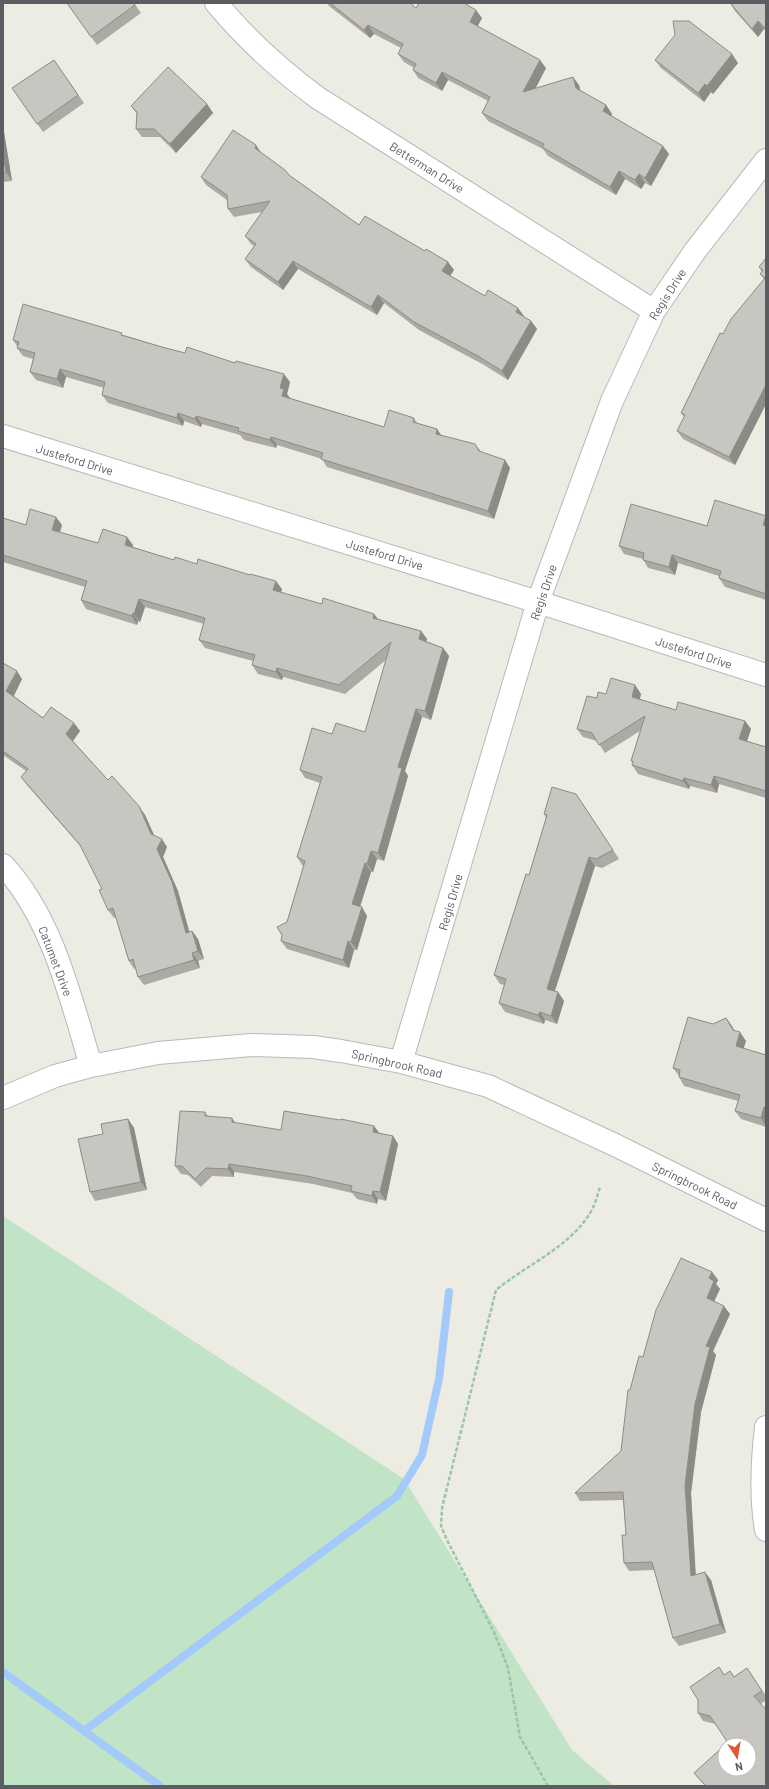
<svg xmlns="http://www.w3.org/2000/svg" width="769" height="1789" font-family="Barlow,sans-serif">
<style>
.green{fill:#c0e4c5}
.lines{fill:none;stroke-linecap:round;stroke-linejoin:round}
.stream{stroke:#a4cafb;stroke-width:8}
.minor-casing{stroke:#b8b9be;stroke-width:24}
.path{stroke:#9ac4ab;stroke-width:2.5;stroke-dasharray:4 2;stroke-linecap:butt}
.minor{stroke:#fff;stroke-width:22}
.wall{fill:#acaaa5}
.shaded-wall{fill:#8c8b86}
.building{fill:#c8c6c0;stroke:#8c8b86}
.labels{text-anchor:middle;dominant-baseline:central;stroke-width:3;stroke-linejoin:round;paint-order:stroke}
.street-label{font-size:12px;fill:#5b5d63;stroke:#fff}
</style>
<rect width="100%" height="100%" fill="#edece3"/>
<path class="green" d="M3,1216L404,1479L572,1750L614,1786H3Z"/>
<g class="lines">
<path class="stream" d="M3,1672L160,1786
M84,1731L397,1496L422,1455L439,1379L449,1292"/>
<defs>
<path id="minor" d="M216,3C246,39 280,70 318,98L654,311
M3,436L538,602L766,675
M3,865C52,917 71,999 91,1066
M401,1062L538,602L612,401L654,311L695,251L766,160
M3,1098L55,1076L91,1066L158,1053L251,1045L313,1047L341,1051L401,1062L488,1086L615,1145L766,1220
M766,1427C762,1461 760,1495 766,1530"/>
</defs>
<use href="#minor" class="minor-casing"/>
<path class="path" d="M548,1786L520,1737L508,1668L494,1632L447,1540L441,1526L442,1508L496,1290C525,1266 571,1246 590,1213C595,1206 597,1196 600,1187"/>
<use href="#minor" class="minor"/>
</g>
<path class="wall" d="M67,3H134L141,13L97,45Z
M327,3H410L416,8L482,18L478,26L546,68L535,89L579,85L580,91L606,105L612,114L611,116L669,154L651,186L645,183L641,189L625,179L616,195L548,156L543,149L488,121L482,113L488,101L448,80L442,91L418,78L413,70L414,68L404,62L398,54L401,48L374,34L370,38L329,6Z
M730,3H766V31L764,29L758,37L735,11Z
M54,60L84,103L43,132L12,88Z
M655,60L738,63L713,94L711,92L704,102L661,68Z
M207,104L213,113L176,153L160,137H142L136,129L137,114L131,106Z
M3,126L12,181L3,182Z
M262,154L289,175L359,225L425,251L448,262L454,270L450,276L485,296L524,316V317L531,321L537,329L508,380L484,365L419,330L384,303L377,315L298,269L283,290L251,267L245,259L254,246L251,244L245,236L262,212L234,217L228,209L227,200L206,185L201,177Z
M766,258V404L735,465L683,439L677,431L684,417L681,413L723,334L764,279L760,274L762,272L759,267Z
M124,335L162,347L290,382L287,394L290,398L384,427L414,418L417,423L437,429L441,435L481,452L505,460L510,468L494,519L327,467L322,459L277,445L276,448L244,440L240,435L202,424L201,427L184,421L183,426L108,403L102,395L104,388L66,377L63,388L36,380L30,372L33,359L23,356L17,348V346L13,340Z
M766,516V600L725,587L719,578V576L678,563L675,575L648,568L643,559L624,554L619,546L707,526Z
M3,518L26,525H62L60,532L98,543L133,545V547L174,560L282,589L281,593L322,604L374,614L378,619L421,631L427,639L426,641L443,648L449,656L431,720L422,717L405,771L408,776L384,861L377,859L373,872H371L360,907L367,916L357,950H354L349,968L287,949L281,941L304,866L302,865L297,857L320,783L305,778L300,770L332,734L365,732L386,660L345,694L283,677L282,680L258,674L252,665L253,661L205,648L199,640L204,624L145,607L140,622L138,621L137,625L86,609L81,600L85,587L3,562Z
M3,663L22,679L14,696L43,718L74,723L80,731L73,741L108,780L145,815L154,835L167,847L163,857L178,891L189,932L192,931L198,939L204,959L198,961L200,968L144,985L138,977L136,968L134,969L129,961L116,917L114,918L108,910L102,889L82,848L27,785L21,777L26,771L3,755Z
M635,685L641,694L640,699L676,710L745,721L751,729L747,741L766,747V798L719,784L717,793L690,786L689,789L638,774L632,765L633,763L631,761L640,731L605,753L597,741L583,737L577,729L597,698L606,694Z
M576,794L619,859L602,868L595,866L554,991L558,992L564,1001L557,1024L545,1020L544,1024L505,1012L499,1003L505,985L500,984L494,975L529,875L546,818L544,814Z
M726,1018L735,1031L746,1041L743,1048L766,1055V1127L741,1119L735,1111L738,1101L684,1086L679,1077V1076L673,1068L713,1024Z
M205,1112L208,1116L235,1123L281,1130L374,1126L379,1133L393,1136L398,1144L386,1201L378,1199L377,1204L357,1199L352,1193L313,1184L234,1172V1177L212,1176L201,1187L188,1175L181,1174L175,1166Z
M128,1119L134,1128L147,1190L95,1201L90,1192L103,1134Z
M712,1272L718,1280L716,1284L720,1289L714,1301L730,1314L713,1351L716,1355L701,1412L691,1493L696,1575L711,1580L726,1633L679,1646L673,1638L654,1570L629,1571L624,1563L626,1535L623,1500L580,1501L575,1493L621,1451L630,1390L643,1357Z
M747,1668L766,1696V1700L761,1704L766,1786H705L694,1773L728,1743L716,1724L703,1721L698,1713L724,1675L730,1671L734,1677Z"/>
<path class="shaded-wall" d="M476,10L482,18L475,30L470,22Z
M758,21L764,29L758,37L752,29Z
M368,25L374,34L370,38L364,30Z
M732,54L738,63L713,94L707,86Z
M540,60L546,68L529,101L523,92Z
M442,72L448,80L442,91L436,83Z
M573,77L579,85L582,97L576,88Z
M705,84L711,92L704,102L698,93Z
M207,104L213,113L176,153L170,144Z
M606,105L612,114L609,119L603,111Z
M3,126L12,181L6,172L3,154Z
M256,145L262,154L255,148Z
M663,146L669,154L651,186L645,178Z
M619,171L625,179L616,195L610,187Z
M639,174L645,183L641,189L635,180Z
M293,261L298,269L283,290L278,282Z
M448,262L454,270L448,279L442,271Z
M378,295L384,303L377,315L371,307Z
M518,308L524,316L521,320L516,312Z
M531,321L537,329L508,380L502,371Z
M60,369L66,377L63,388L57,379Z
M284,374L290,382L287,394L290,398L288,404L282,396L280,388Z
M766,385V404L735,465L729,457Z
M178,413L184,421L183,426L177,418Z
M196,416L202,424L201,427L195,419Z
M437,429L443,438L436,434Z
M271,437L277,445L276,448L270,440Z
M475,444L481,452L479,451Z
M505,460L510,468L494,519L488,511Z
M766,516V530L763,525Z
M56,517L62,525L58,538L52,530Z
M127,537L133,545L131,553L125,545Z
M672,555L678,563L675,575L669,567Z
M276,581L282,589L279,599L273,590Z
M139,599L145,607L140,622L134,614Z
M133,613L138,621L137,625L132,616Z
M374,614L380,622L373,618Z
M421,631L427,639L425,647L419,639Z
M443,648L449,656L431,720L425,711Z
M277,668L283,677L282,680L276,672Z
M17,671L22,679L12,699L6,691Z
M635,685L641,694L638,705L632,697Z
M416,709L422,717L405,771L408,776L384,861L378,853L398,767Z
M745,721L751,729L745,747L739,739Z
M74,723L80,731L72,742L66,734Z
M714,776L719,784L717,793L711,785Z
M684,778L690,786L689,789L683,781Z
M139,806L145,815L157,842L151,834Z
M162,839L167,847L163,857L178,891L192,941L186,933L157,849Z
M371,851L377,859L373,872L367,864Z
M589,857L595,866L553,997L547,989Z
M365,863L371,872L358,913L352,904Z
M362,907L367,916L357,950L351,942Z
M192,931L198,939L204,959L198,951Z
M348,941L354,950L349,968L343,960Z
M192,953L198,961L200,968L194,960Z
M558,992L564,1001L557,1024L551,1016Z
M540,1012L545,1020L544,1024L538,1015Z
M726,1018L732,1026L738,1038L740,1032L746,1041L742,1054L736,1046L733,1030Z
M764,1107L766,1109V1126L761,1118Z
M232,1118L238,1127L232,1122Z
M128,1119L134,1128L147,1190L141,1182Z
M374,1126L380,1134L373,1132Z
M393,1136L398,1144L386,1201L380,1192Z
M229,1164L234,1172V1177L228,1169Z
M373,1191L378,1199L377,1204L372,1196Z
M712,1272L718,1280L716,1284L720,1289L712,1306L707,1298L709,1278Z
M724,1306L730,1314L713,1351L716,1355L701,1412L691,1493L696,1584L691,1576L685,1485L695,1404L706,1346Z
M705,1572L711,1580L726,1633L720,1624Z"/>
<path class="building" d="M67,3H134L135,5L91,37Z
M330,3H410L416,8L419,3H464L476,10L470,22L540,60L523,92L573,77L576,88L606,105L603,111L663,146L645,178L639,174L635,180L619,171L610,187L542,147L544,144L482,113L490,97L442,72L436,83L413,70L416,64L398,54L403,44L368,25L364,30Z
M730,3H766V27L765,28L758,21L752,29Z
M673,21H689L732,54L707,86L705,84L698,93L655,60L675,35Z
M54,60L78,95L37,124L12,88Z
M168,67L207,104L170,144L154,129H136L137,112L131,106Z
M233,130L256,145L255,148L285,170L289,175L359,225L365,216L425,251L426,249L448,262L442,271L485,296L488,290L518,308L516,312L531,321L502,371L478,356L414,322L378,295L371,307L293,261L278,282L245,259L256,244L245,236L270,201L228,209L227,195L201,177Z
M3,154L6,172L3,173Z
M766,258V385L729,457L677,431L685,415L681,413L720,333L723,334L731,319L765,278L760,274L763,270L759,267Z
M23,304L122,333L121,335L162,347L185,353L187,347L235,363L236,361L284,374L280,388L284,389L282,396L384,427L389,410L414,418L413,422L437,429L436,434L475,444L479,451L505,460L488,511L321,459L323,453L271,437L270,440L238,431L239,428L196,416L195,419L178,413L177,418L102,395L105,382L60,369L57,379L30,372L35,353L17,348L19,342L13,340Z
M715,500L766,516L763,525L766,526V594L719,578L721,571L672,555L669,567L643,560L644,553L619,546L631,504L707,526Z
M30,509L56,517L52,530L98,543L103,529L127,537L125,545L174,560L175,557L197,564L198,559L250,575V574L276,581L273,590L322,604L323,598L374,614L373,618L421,631L419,639L443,648L425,711L416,709L398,767L402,768L378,853L371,851L367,864L365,863L352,904L362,907L351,942L348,941L343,960L281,941L282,935L277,927L287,922L305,861L297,857L322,777L300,770L312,728L332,734L336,723L365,732L391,642L339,685L277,668L276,672L252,665L255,655L199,640L205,618L139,599L134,614L133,613L132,616L81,600L87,581L3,555V518L26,525Z
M3,663L17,671L6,691L43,718L51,707L74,723L66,734L108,780L112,776L139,806L151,834L162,839L157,849L172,882L186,933L192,931L198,951L192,953L194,960L138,977L133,959L129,961L113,908L108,910L99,890L102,889L80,845L21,777L28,769L3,751Z
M611,678L635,685L632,697L676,710L678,702L745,721L739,739L766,747V791L714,776L711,785L684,778L683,781L632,765L633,761H631L645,716L599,745L592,733L577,729L587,696L597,698L598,692L606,694Z
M552,787L576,794L613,850L596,859L589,857L547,989L558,992L551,1016L540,1012L538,1015L499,1003L506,979L494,975L526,874L529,875L547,815L544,814Z
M688,1017L713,1024L726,1018L733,1030L740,1032L736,1046L766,1055V1107H764L761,1118L735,1111L740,1095L679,1077L680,1070L673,1068Z
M180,1111L205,1112V1116L232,1118V1122L281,1130L284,1111L340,1120L341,1119L374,1126L373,1132L393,1136L380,1192L373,1191L372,1196L351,1191L352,1186L307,1176L229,1164L228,1169L206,1168L195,1179L182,1166H175Z
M128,1119L141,1182L90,1192L78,1139L103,1134L101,1124Z
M681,1258L712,1272L709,1278L714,1281L707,1298L724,1306L706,1346L710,1347L695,1404L685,1485L691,1576L705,1572L720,1624L673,1638L652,1562L624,1563L622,1535H626L623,1492L575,1493L621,1451L628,1390H630L639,1356L643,1357L656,1310Z
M719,1667L724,1675L730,1671L734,1677L747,1668L762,1691L754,1696L766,1710V1786H706L694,1773L725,1745V1769H749V1745H725L728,1743L710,1716L698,1713V1700L690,1687Z"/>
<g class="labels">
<g class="street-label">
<text transform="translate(427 167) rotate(32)">Betterman Drive</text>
<text transform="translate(667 294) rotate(-58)">Regis Drive</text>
<text transform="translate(75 459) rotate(17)">Justeford Drive</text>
<text transform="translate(385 554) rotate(17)">Justeford Drive</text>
<text transform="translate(543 592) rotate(-71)">Regis Drive</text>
<text transform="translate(694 652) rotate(18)">Justeford Drive</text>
<text transform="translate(450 902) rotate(-74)">Regis Drive</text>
<text transform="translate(56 961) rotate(69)">Catumet Drive</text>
<text transform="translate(397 1063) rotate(13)">Springbrook Road</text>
<text transform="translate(695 1185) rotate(26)">Springbrook Road</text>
</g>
</g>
<rect width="769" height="1789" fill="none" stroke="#5b5d63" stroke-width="8"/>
<g transform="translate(737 1757) rotate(168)"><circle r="19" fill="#ffffff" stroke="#bdbec1"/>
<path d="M0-3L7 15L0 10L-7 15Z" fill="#e15934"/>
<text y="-6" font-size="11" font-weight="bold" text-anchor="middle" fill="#5b5d63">N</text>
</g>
</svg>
